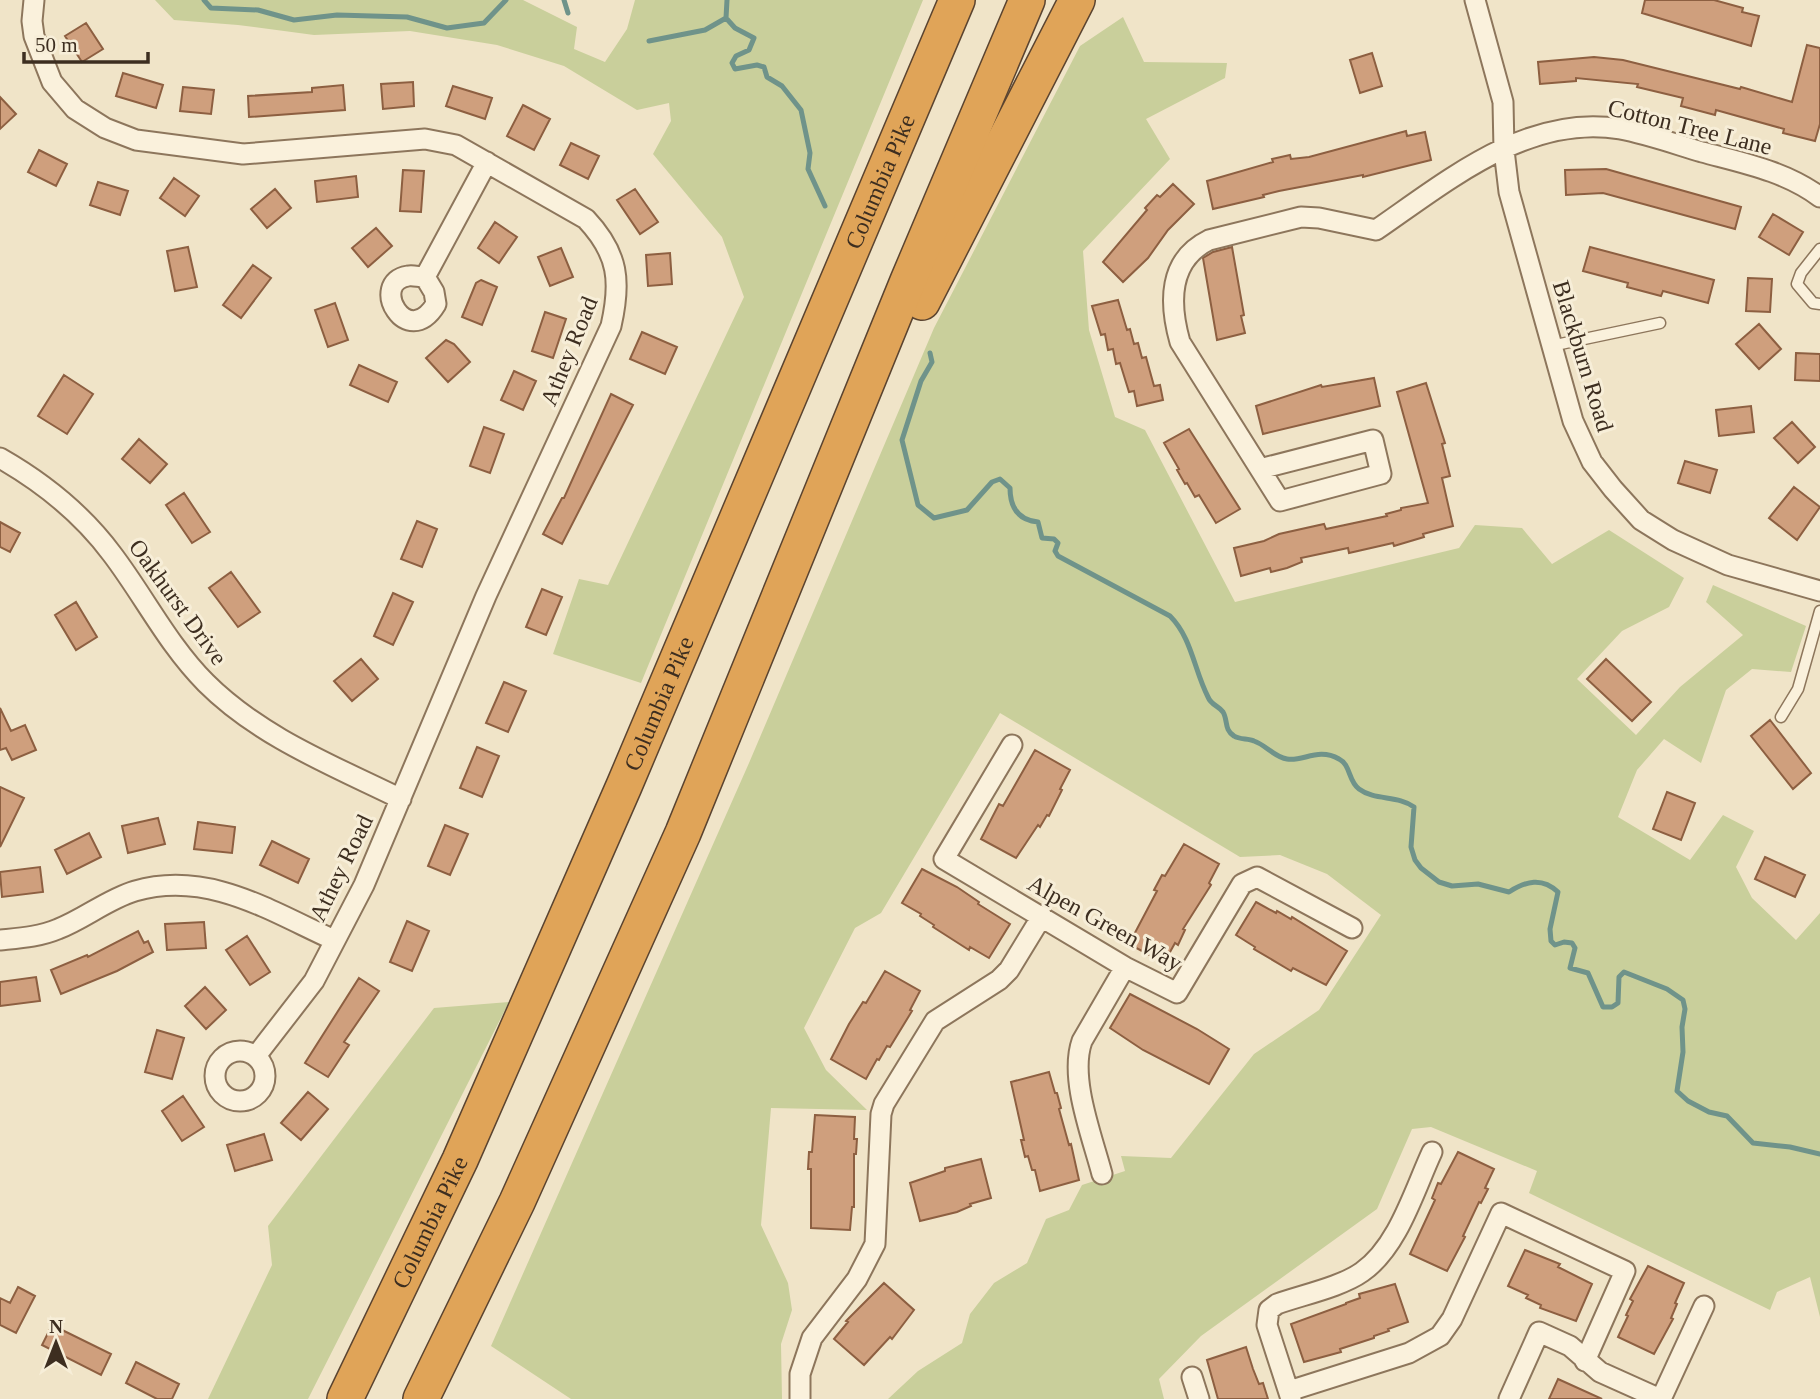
<svg xmlns="http://www.w3.org/2000/svg" width="1820" height="1399" font-family="Georgia,serif">
<style>
.green{fill:#c9cf9b}
.lines{fill:none;stroke-linecap:round;stroke-linejoin:round}
.stream{stroke:#6f938a;stroke-width:5}
.building{fill:#cf9f7d;stroke:#8d5f41;stroke-width:2}
.lane-casing{stroke:#8d765c;stroke-width:13}
.street-casing{stroke:#8d765c;stroke-width:23}
.highway-casing{stroke:#5b4430;stroke-width:38}
.lane{stroke:#faf1dc;stroke-width:10}
.street{stroke:#faf1dc;stroke-width:19}
.highway{stroke:#e0a458;stroke-width:35}
.labels{text-anchor:middle;dominant-baseline:central;stroke-width:6;stroke-linejoin:round;paint-order:stroke}
.street-label{font-size:24px;fill:#3d2e20;stroke:#f7eed8}
</style>
<rect width="100%" height="100%" fill="#f0e4c8"/>
<path class="green" d="M155,0H523L577,27L574,49L605,62L627,29L635,0H923L641,683L553,654L579,579L608,585L744,297L722,237L653,154L671,121L669,103L637,110L564,66L497,45L410,31L314,35L238,25L174,20Z
M1123,17L1144,62L1227,63L1225,78L1146,119L1170,159L1083,251L1089,330L1115,417L1145,430L1235,602L1459,548L1475,525L1522,528L1552,564L1609,530L1684,578L1669,607L1622,631L1577,679L1636,735L1680,687L1743,635L1706,602L1713,585L1806,626L1791,672L1752,669L1726,690L1701,763L1664,739L1637,770L1618,817L1690,860L1723,815L1754,831L1736,867L1752,898L1796,940L1820,913V1317L1810,1277L1777,1292L1770,1310L1529,1193L1537,1171L1431,1127L1412,1129L1377,1209L1201,1336L1159,1379L1164,1399H888L918,1371L962,1343L970,1314L994,1283L1027,1263L1046,1219L1069,1210L1082,1185L1125,1171L1121,1156L1171,1158L1254,1054L1319,1010L1381,915L1327,874L1280,855L1240,857L1000,713L881,913L855,928L804,1028L826,1070L867,1110L771,1108L761,1225L788,1283L792,1310L781,1344L782,1399H571L491,1346L749,763L934,328L1080,46Z
M509,1002L308,1399H208L272,1265L268,1226L434,1008Z"/>
<g class="lines">
<path class="stream" d="M204,0L211,8L258,10L294,20L337,15L407,17L447,28L484,23L506,0
M564,0L568,13
M727,0L726,18L735,28L754,38L749,50L736,56L732,63L735,69L757,65L764,67L767,77L782,86L801,110L810,153L808,169L825,206
M649,41L705,30L726,18
M930,353L932,362L921,381L902,440L918,505L934,518L967,510L992,482L1000,479L1010,488C1010,507 1018,520 1038,522L1042,538L1054,539L1058,543L1055,551L1058,556L1170,616C1192,638 1194,670 1208,697C1211,705 1219,706 1223,712C1228,720 1224,730 1234,736C1240,740 1248,738 1254,741C1266,745 1274,757 1287,759C1303,762 1318,747 1339,759C1351,765 1348,781 1359,789C1375,801 1398,795 1414,807L1411,847L1415,860L1421,868L1439,882L1452,886L1478,884L1509,892C1526,881 1542,877 1558,892L1550,929L1551,941L1555,945L1564,942L1572,943L1575,948L1570,968L1588,973L1603,1007H1612L1618,1003L1619,977L1624,972L1667,989L1683,1000L1685,1009L1682,1027L1683,1052L1677,1091L1688,1101L1709,1112L1727,1116L1753,1143L1790,1147L1820,1154"/>
</g>
<path class="building" d="M1645,0H1714L1743,8L1742,12L1759,16L1751,46L1642,13Z
M86,23L103,49L82,62L65,36Z
M1807,45L1820,48V124L1815,141L1783,133L1784,129L1716,110L1715,115L1681,106L1683,98L1637,87L1638,84L1576,78V81L1540,84L1538,62L1594,57L1623,60L1740,89L1741,87L1792,102Z
M1372,53L1382,86L1360,93L1350,60Z
M123,73L163,85L156,108L116,96Z
M413,82L414,106L383,109L381,84Z
M343,85L345,110L249,117L248,96L312,92V88Z
M453,86L492,98L485,119L446,106Z
M183,87L214,90L211,114L180,111Z
M0,97L16,114L0,129Z
M523,105L550,119L534,150L507,136Z
M1406,131L1407,136L1425,132L1431,160L1363,177V175L1279,191L1263,195L1264,197L1213,209L1207,181L1273,162L1272,159L1290,155L1291,159L1309,157Z
M571,143L599,156L588,179L560,165Z
M39,150L67,164L56,186L28,172Z
M1606,169L1741,207L1735,229L1603,193L1566,195L1565,170Z
M403,170L424,171L421,212L400,211Z
M356,176L358,197L317,202L315,181Z
M174,178L199,196L185,216L160,198Z
M98,182L128,191L120,215L90,205Z
M1173,184L1194,204L1168,230L1148,258L1123,282L1103,262L1147,210L1145,208L1157,195L1160,197Z
M275,189L291,208L267,228L251,209Z
M635,189L658,222L640,234L617,200Z
M1773,214L1803,232L1789,255L1759,237Z
M495,222L517,237L499,263L478,248Z
M376,228L392,246L368,267L352,248Z
M188,247L197,287L175,291L167,251Z
M1232,247L1244,315L1241,316L1245,333L1217,340L1203,258L1213,252Z
M1590,247L1714,280L1708,303L1663,291L1661,296L1627,287L1628,283L1583,271Z
M561,248L573,277L550,286L538,257Z
M670,253L672,284L648,286L646,255Z
M253,265L271,278L241,318L223,305Z
M1748,278L1772,279L1770,312L1746,311Z
M481,280L497,287L482,325L462,317L476,283Z
M1118,300L1127,330L1130,329L1134,344L1138,343L1142,358L1146,357L1154,386L1160,385L1163,400L1137,406L1134,391L1129,392L1120,363L1116,364L1113,349L1108,350L1105,334L1101,335L1092,306Z
M335,303L348,340L328,347L315,310Z
M545,312L566,319L553,358L532,351Z
M1759,324L1781,349L1759,369L1736,344Z
M642,332L677,347L665,374L630,359Z
M446,340L454,344L470,362L448,382L426,358Z
M1796,353L1820,354V381L1795,380Z
M359,365L397,382L388,402L350,385Z
M514,371L536,381L523,410L501,400Z
M64,375L93,394L67,434L38,416Z
M1374,378L1380,406L1263,434L1256,406L1321,385L1322,387Z
M1426,383L1445,443L1442,444L1450,476L1442,478L1453,526L1423,534L1424,537L1394,546L1393,543L1349,553L1348,548L1301,558L1302,562L1287,568L1271,572L1270,568L1241,576L1234,548L1264,541L1279,534L1324,524L1326,529L1387,516L1386,514L1401,510V508L1428,503L1397,392Z
M611,394L633,405L562,544L543,534L562,498H564Z
M1751,406L1754,432L1719,436L1716,410Z
M1792,422L1815,447L1798,463L1774,438Z
M484,427L504,434L490,473L470,466Z
M1189,429L1240,509L1216,523L1199,495L1195,497L1187,483L1185,484L1177,470L1179,469L1164,443Z
M139,439L167,464L150,483L122,459Z
M1685,461L1717,470L1710,493L1678,483Z
M1794,487L1820,507L1797,540L1769,518Z
M184,493L210,532L192,543L166,505Z
M417,521L437,529L422,567L401,559Z
M0,522L20,533L10,552L0,547Z
M231,572L260,612L238,627L209,588Z
M542,589L562,597L546,635L526,627Z
M393,593L413,602L393,645L374,636Z
M76,602L97,637L76,650L55,615Z
M361,659L378,679L352,701L334,681Z
M1606,659L1651,702L1632,721L1587,679Z
M504,682L526,691L508,732L486,723Z
M0,708L11,731L25,725L36,750L12,760L6,748L0,750Z
M1770,720L1811,773L1793,789L1751,736Z
M477,747L499,756L482,797L460,788Z
M1035,750L1070,770L1060,789L1062,790L1049,816L1047,815L1040,827L1038,825L1016,858L981,839L999,804L1003,806Z
M0,787L24,798L0,847Z
M1667,792L1695,803L1681,840L1653,829Z
M158,818L165,844L128,853L122,826Z
M198,822L235,827L232,853L194,849Z
M445,825L468,834L450,875L428,866Z
M89,833L101,857L67,874L55,850Z
M272,841L309,859L298,883L260,865Z
M1184,844L1219,864L1209,883L1211,885L1183,929L1185,930L1178,945L1175,943L1164,963L1129,944L1157,891L1154,890L1162,875L1165,876Z
M1765,857L1805,875L1795,897L1755,879Z
M40,867L43,892L2,897L0,872Z
M922,869L957,887L979,902L978,904L1010,924L989,958L970,947L969,950L933,927L934,925L920,916L921,914L902,903Z
M1256,902L1276,913L1277,911L1291,919L1292,917L1347,951L1326,985L1293,968L1291,971L1254,949L1255,947L1236,935Z
M407,921L429,931L412,971L390,962Z
M204,922L206,948L167,950L165,924Z
M138,931L144,943L148,941L153,952L117,971L61,994L51,970L87,955L88,957Z
M247,936L270,972L250,985L226,950Z
M885,971L920,991L910,1010L912,1011L890,1047L887,1046L879,1060L877,1059L866,1079L831,1059L849,1024L863,1002L866,1003Z
M36,977L40,1001L0,1006V982Z
M359,978L379,991L344,1042L349,1045L328,1077L305,1063Z
M205,987L226,1010L206,1029L185,1006Z
M1130,994L1197,1029L1229,1049L1209,1084L1143,1050L1110,1028Z
M157,1030L184,1038L172,1079L145,1072Z
M1049,1072L1055,1093H1057L1061,1108L1059,1109L1069,1145L1071,1144L1079,1180L1040,1191L1035,1170H1032L1028,1156L1025,1157L1021,1140H1024L1011,1082Z
M308,1092L328,1109L301,1140L281,1123Z
M183,1096L204,1127L182,1141L162,1111Z
M815,1115L855,1117L854,1139H857L856,1154H854V1207H852L850,1230L811,1228V1169H808L809,1152H812Z
M264,1134L272,1160L235,1171L227,1145Z
M1458,1152L1494,1169L1485,1188L1488,1189L1481,1203L1479,1202L1463,1236L1465,1237L1447,1271L1410,1254L1435,1200L1432,1198L1438,1183L1441,1184Z
M981,1159L991,1198L970,1204L971,1206L957,1212L920,1221L910,1183L945,1171V1168Z
M1525,1250L1560,1264L1558,1267L1592,1284L1576,1321L1540,1308L1541,1305L1526,1298L1528,1295L1508,1286Z
M1648,1266L1684,1283L1675,1303L1677,1304L1671,1318L1673,1319L1654,1354L1618,1337L1628,1316L1626,1315L1633,1301L1630,1299Z
M884,1283L914,1310L892,1339L890,1337L864,1365L834,1339L848,1322L846,1321Z
M1395,1284L1408,1322L1388,1329L1389,1331L1374,1336V1338L1340,1349L1341,1352L1304,1362L1291,1324L1346,1304V1303L1360,1298L1359,1294Z
M18,1287L35,1296L16,1333L0,1325V1298L10,1303Z
M52,1325L111,1354L101,1375L42,1345Z
M1246,1347L1253,1369L1259,1384L1263,1383L1268,1399H1218L1207,1360Z
M136,1362L179,1384L172,1399H157L126,1383Z
M1558,1379L1602,1399H1549Z"/>
<g class="lines">
<defs>
<path id="lane" d="M1820,249L1801,273L1797,284L1813,303L1820,304
M1551,346L1660,323
M1781,717L1798,689L1820,611"/>
<path id="street" d="M34,0L32,21L34,36L52,82L75,109L105,128L136,140L243,154L425,139L456,145L586,219C619,254 621,282 611,326L486,596L364,885L314,981L256,1056
M1475,0L1503,102L1504,150L1509,192L1573,421L1592,462L1613,489L1641,520L1673,540L1728,565L1820,591
M425,277L434,292L436,304C407,352 368,282 408,276C413,275 419,277 425,277L487,162
M0,458C42,482 83,515 112,554C144,596 168,645 206,683C260,737 334,766 401,799
M1260,469L1373,440L1381,474L1280,501L1180,342C1169,303 1168,260 1209,240L1301,217L1319,218L1376,230C1446,182 1528,113 1620,129C1647,134 1675,144 1702,152C1743,163 1785,171 1820,197
M1012,745L944,859L1125,967L1177,993L1242,884L1257,877L1352,928
M0,940C20,938 39,937 58,929C84,919 108,899 135,891C208,870 270,911 334,940
M215 1076a25 25 0 1 1 50 0a25 25 0 1 1-50 0Z
M1102,1174C1092,1136 1069,1078 1082,1041L1125,967
M1192,1377L1199,1399
M1289,1391L1409,1353L1440,1336L1452,1319L1501,1213L1625,1271L1585,1361
M800,1399V1374L812,1338L857,1279L875,1244L881,1114L884,1104L935,1021L999,980L1009,970L1042,916
M1291,1399L1267,1325L1269,1310L1277,1304C1302,1295 1341,1287 1362,1272C1398,1247 1414,1191 1432,1152
M1509,1399L1539,1332L1570,1346L1600,1372L1660,1399
M1661,1399L1704,1306"/>
<g id="highway">
<path d="M922,302L1077,0"/>
<path id="s1" d="M345,1399L460,1160L624,786L957,0"/>
<path d="M421,1399L517,1202L683,833L908,281L1027,0"/>
</g>
</defs>
<use href="#lane" class="lane-casing"/>
<use href="#street" class="street-casing"/>
<use href="#highway" class="highway-casing"/>
<use href="#lane" class="lane"/>
<use href="#street" class="street"/>
<use href="#highway" class="highway"/>
</g>
<g class="labels">
<g class="street-label">
<text transform="translate(1690 127) rotate(14)">Cotton Tree Lane</text>
<text stroke="none"><textPath href="#s1" startOffset="1330">Columbia Pike</textPath></text>
<text transform="translate(569 351) rotate(-68)">Athey Road</text>
<text transform="translate(1583 356) rotate(73)">Blackburn Road</text>
<text transform="translate(178 602) rotate(54)">Oakhurst Drive</text>
<text stroke="none"><textPath href="#s1" startOffset="763">Columbia Pike</textPath></text>
<text transform="translate(341 868) rotate(-64)">Athey Road</text>
<text transform="translate(1105 923) rotate(29)">Alpen Green Way</text>
<text stroke="none"><textPath href="#s1" startOffset="196">Columbia Pike</textPath></text>
</g>
</g>
<g transform="translate(56 1343)" stroke="#f7eed8" stroke-width="5" paint-order="stroke">
<path d="M0-5L12 26L0 18L-12 26Z" fill="#3d2e20"/>
<text y="-10" font-size="19" font-weight="bold" text-anchor="middle" fill="#3d2e20">N</text>
</g>
<path d="M24 52v10h124v-10" fill="none" stroke="#3d2e20" stroke-width="3.5"/>
<text x="35" y="52" font-size="21" fill="#3d2e20" stroke="#f7eed8" stroke-width="5" paint-order="stroke">50 m</text>
</svg>
